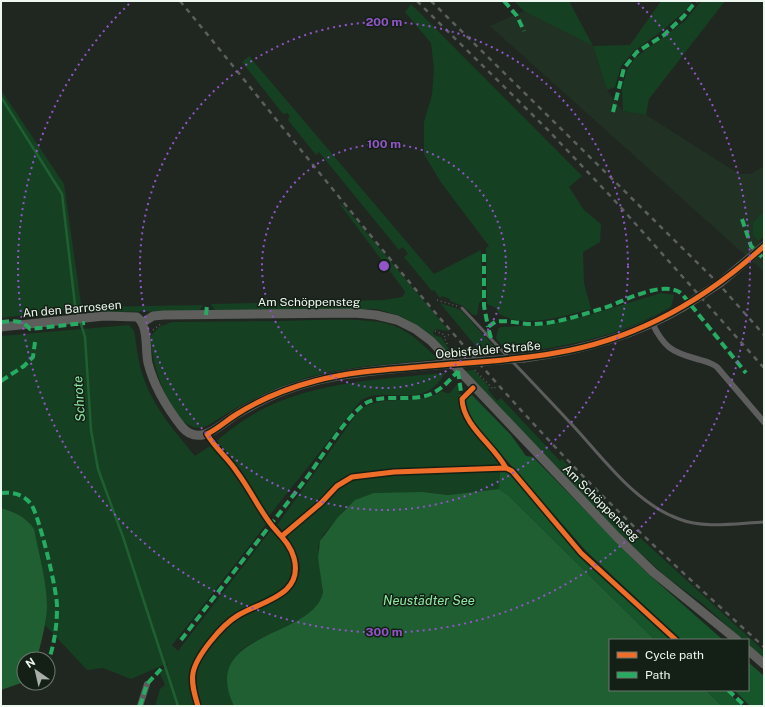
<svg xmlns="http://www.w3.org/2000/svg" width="765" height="707" font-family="'Public Sans',sans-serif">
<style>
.built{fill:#213224}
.green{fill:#154122}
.forest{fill:#17562b}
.water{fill:#1f5f32}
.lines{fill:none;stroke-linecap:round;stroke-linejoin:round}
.stream{stroke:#1f5f32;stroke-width:2.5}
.path{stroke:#5c5e5c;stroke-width:1.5;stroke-dasharray:1 3;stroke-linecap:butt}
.lane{stroke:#5c5d5c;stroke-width:3}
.street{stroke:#5c5d5c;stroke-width:6}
.secondary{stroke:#5e5e5d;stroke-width:9}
.rail{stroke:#5c5f5c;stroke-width:2.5;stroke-dasharray:5 5;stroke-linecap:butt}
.secondary-bridge{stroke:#5e5e5d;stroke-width:9}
.quiet{stroke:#26ab63;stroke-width:4;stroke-dasharray:8 4;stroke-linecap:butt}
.cycleway-casing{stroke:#142016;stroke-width:8}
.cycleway{stroke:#ee6e29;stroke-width:5}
.ring{fill:none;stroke:#9255c9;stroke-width:2;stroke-dasharray:2 4}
.labels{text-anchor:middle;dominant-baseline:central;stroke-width:3;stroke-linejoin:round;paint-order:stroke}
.street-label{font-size:12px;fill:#eff8f0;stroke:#142016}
.water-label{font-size:13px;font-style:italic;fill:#8eeaa2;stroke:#142016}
.centre{fill:#9255c9;stroke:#142016;stroke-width:2}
.ring-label{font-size:12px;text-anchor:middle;font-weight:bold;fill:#9255c9;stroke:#142016;stroke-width:3;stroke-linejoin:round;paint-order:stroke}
</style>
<rect width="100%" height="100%" fill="#202721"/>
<path class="built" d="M524,11L593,46L607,90L623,111L646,115L739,174H751L764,166V211L753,223V236L764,245V272L490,26Z"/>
<path class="green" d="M514,1H569L593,46L630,45L661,1H692L686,10L663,30L634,51L621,66L615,87L607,90L593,46L524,11Z
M701,1H725L649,99L646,115L623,111L622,88L627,70L635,58L685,21Z
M411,4L582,176L569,187L584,210L601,224L600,242L583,252L584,283L591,309C563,316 526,329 499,314L496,308L487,304L486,248L489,246L440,181L424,154V122L432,95L434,69L431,43L405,12Z
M249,56L434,274L481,250L483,300L479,303L477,315H473L463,306L450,301V299L442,296L440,298L434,290L432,291L404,257L408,254L403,247L399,250L319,152L316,155L288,120L290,116L287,113L283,114L242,62Z
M1,90L64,184L81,304L87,307L1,318Z
M339,203L345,207L449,331L435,329L433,332L434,335L441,337L454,357H450L421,328L400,316L377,309L215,311L211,304L384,300L402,297L405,293L404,290Z
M764,211V236L759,241L753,236V223Z
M661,293L674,295L671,307C620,336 565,348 507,353L496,338L498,329L501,327L543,325L589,315Z
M440,303L461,310L500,353L483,355Z
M203,305L199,311L92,312V307Z
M283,321C311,321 373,316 397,327C413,334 425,347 438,359C386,365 332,366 283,386C260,395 238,406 218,419C213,422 206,428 199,428C168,426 152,361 150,337L159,327L172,322Z
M129,325L134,331C137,347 138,364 144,379C154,408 176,433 195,456L210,446C233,469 249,497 267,523L172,645L178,651L271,530C290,549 307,575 277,593C263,602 247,606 234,615C221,624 193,655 190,670C188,681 192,695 195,706H155L160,689L165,685L160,674L168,663L131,679L103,668L87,670L45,625L46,616L29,522L12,511L1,508V336Z
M474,370L490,388L488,390L497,401L501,398L560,461L562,459L625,524L764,651V659L748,644V640H743L703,604L664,575L617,531L462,371Z
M445,373C422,413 389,384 361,400L269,516L248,481L216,442L220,438C233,428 246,418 261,410C318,381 383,379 445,373Z
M458,383L462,413L502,464L490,467C457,468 363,465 339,480V483L283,531L277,525L358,412C381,391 416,408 442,391L446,393H450Z
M500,470L499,489L448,495L423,492L346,508L323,535L318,547L323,592C315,637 222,627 229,685C230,692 231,699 234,706H200C197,695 194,682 197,670C200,654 230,623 244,615C263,605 290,600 298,578C305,558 291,550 287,535L335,492L355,479L388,474Z"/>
<path class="forest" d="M470,393L511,435L526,456L533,457L646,572L723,640H681L586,551L472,421L468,413L464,400Z
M500,470L510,473L577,550L674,640H655L508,495L499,489Z
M748,662L764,676V706H750L734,690H748Z
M706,690H726L742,706H722Z"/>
<path class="water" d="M499,489L508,495L655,640H610V690H706L722,706H234C198,630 314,639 323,592L318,558L320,541L338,517L355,500L374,493L423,492L448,495Z
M1,508C15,512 26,517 34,529C39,555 47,582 47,608C46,625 41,642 37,659H24V682L1,690Z"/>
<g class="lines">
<path class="stream" d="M1,97L62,194L75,305L79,317
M80,321L85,337L91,430L98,469L123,537L178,706"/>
<path class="path" d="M437,300L457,306
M153,330L161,324
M435,331L445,335
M447,344L444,337L450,334
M475,370L493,389L496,387"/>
<path class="lane" d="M462,308C500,349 539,389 577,430C606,462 637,504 679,519C704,529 738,523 764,522"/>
<path class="street" d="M652,323C664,347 671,352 697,359C704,361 711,362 717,367L764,422
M140,706L147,684"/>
<path class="secondary" d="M142,323L153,316L164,315L355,313L376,315L397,320L415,329L431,341L617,537L653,572L737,640
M1,327L104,316L137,317C149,326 145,349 148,363C154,387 167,408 182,427C200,448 221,424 237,414C247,408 257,403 267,398C320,373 378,370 436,365
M524,358C580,351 634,336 683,307
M748,650L764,664"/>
<path class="rail" d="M180,1C304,152 424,308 558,450C623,519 694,583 764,647
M417,1L548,130L616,202L764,368
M431,1L717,282L764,335"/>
<path class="secondary-bridge" d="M683,307L720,283L764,246
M436,365L524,358"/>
<path class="quiet" d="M504,1L517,16L524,31
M613,112L624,68L637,52L664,35L684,16L696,1
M742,219L751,246L764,259
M484,254V306L488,327
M206,315L207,305
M1,322C13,321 22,319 30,329L85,323
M491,338L488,327L495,322C508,319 522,325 535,324C559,323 584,314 607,307C626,300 665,279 682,294L746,373
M458,371L462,399
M1,381L24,366L33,357L35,342
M1,493C13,492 23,494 31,504C39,515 58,593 57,608C57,626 54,646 48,662
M181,640C221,588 262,536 302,484C320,461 341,423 363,405C380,392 411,403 431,394C442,389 450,380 458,371
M38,687L40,683
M728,690L745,706
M140,706L147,684L161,669"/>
<defs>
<path id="cycleway" d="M473,388L462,399C463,426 493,444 506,468
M282,536L321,503L337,486L352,477L394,472L506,468L512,471L581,553L676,640
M198,706C195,696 191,684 193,673C196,656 222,625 237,616C261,601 304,596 294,558C290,543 279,535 270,523C258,507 249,488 237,472C228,458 215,448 207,434C218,429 227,420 237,414C261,399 288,388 315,381C356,370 399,369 441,365C479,362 517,360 555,353C635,340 705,300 764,246"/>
</defs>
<use href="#cycleway" class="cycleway-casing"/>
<use href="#cycleway" class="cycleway"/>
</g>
<g class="ring">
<circle cx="384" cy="266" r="122"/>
<circle cx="384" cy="266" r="244"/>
<path d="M638 3A366 366 0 1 1 130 3"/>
</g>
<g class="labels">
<g class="street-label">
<text x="309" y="302">Am Schöppensteg</text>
<text transform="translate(72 309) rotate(-5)">An den Barroseen</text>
<text transform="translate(488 350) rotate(-5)">Oebisfelder Straße</text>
<text transform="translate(601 503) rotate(45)">Am Schöppensteg</text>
</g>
<g class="water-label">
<text transform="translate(79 399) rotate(-94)">Schrote</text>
<text x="429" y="600">Neustädter See</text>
</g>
</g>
<circle cx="384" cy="266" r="6" class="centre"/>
<g class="ring-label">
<text x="384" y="26">200 m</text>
<text x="384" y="148">100 m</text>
<text x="384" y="636">300 m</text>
</g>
<rect width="765" height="707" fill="none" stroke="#eff8f0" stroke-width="4"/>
<rect x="609" y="639" width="140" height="52" fill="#142016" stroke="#6c766d"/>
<rect x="617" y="652" width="20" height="6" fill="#ee6e29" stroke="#6c766d"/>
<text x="645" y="659" font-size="12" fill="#eff8f0">Cycle path</text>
<rect x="617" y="672" width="20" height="6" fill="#26ab63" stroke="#6c766d"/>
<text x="645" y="679" font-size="12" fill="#eff8f0">Path</text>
<g transform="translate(36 671) rotate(326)"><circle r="19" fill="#142016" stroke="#6c766d"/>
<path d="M0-3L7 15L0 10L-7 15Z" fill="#a7afa8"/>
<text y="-6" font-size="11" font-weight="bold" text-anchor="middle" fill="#eff8f0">N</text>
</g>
</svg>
